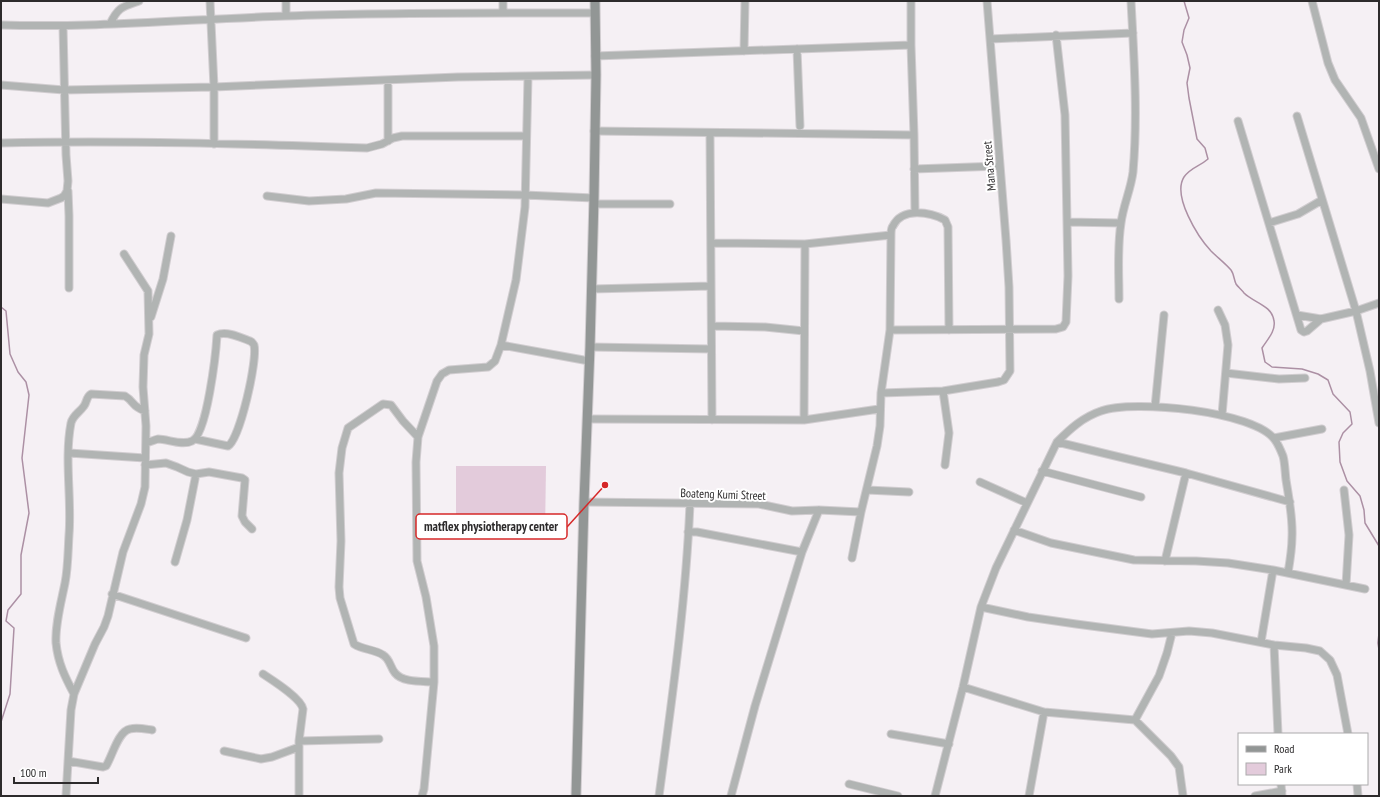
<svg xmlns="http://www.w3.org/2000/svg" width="1380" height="797" font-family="'PT Sans Narrow',sans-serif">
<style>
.green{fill:#e3cbdb}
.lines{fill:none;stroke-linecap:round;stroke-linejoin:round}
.stream{stroke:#ac90a4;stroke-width:1.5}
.street-casing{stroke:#d1cdd0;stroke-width:9}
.secondary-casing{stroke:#d1cdd0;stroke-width:11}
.street{stroke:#b1b4b3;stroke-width:7}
.secondary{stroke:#929695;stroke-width:9}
.labels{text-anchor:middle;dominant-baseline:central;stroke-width:4;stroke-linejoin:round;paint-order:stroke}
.street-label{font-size:12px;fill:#2d2b2c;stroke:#fff}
.leader{fill:none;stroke:#d62828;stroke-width:1.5}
.callout-dot{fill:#d62828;stroke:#fff;stroke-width:1.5}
.callout{fill:#fff;stroke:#d62828;stroke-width:1.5}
.callout-label{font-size:13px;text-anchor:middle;font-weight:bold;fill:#2d2b2c}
</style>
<rect width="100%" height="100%" fill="#f5f0f4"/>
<path class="green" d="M456,466H546L545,536H456Z"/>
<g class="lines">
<path class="stream" d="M1184,1L1189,18L1184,30L1182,42L1187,55L1190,68L1187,83L1189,98L1197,139L1205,148L1208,159C1199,167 1191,167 1184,177C1172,196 1198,237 1211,251C1217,257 1225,263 1231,270C1234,274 1234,280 1236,284C1238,287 1242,290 1244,293C1254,303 1272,305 1274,321C1276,331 1267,340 1262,348L1265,362L1272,367L1302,369L1318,374L1328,380L1333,394L1350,412L1352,424L1343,433L1339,442L1340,462L1347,481L1360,496L1364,510L1365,523L1379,546
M1,307L6,311L10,354L18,372L26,382L29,395L22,458L29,513L21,555V594L8,610L6,621L14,628L10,694L1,722
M1379,560V581
M1379,633L1378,643L1379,650"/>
<defs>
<path id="street" d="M210,1L214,87V144
M286,1V16
M503,1V13
M911,1V45L914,135L915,213
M1312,1L1328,63L1335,80L1361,118L1379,169
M110,24C118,7 122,7 139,1
M1,25C96,28 191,19 286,16C389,12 492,13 595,13
M990,39L1133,33
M797,49L800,126
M744,51L745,1
M595,56L911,45
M1,85L64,90L214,87L458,77L596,75
M1297,116L1356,311L1370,371L1379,423
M1238,121L1301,330L1304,332L1307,331L1321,319
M594,131L914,135
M710,133L712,420
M388,141V80
M1,143C123,140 245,144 367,148L382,144L393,138L402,136H526
M914,169L1000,166
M68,191L69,216V288
M267,196L309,201L346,199L376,193L524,195L594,198
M1,199L48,203L61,198L64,196L67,191L68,181L66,155L63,26
M594,204H670
M1067,222L1121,223
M1269,223L1298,214L1322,200
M711,243L805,244L891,235
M592,289L711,286
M1119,299C1119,274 1117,248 1121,223C1123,206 1131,189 1133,172C1138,115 1134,58 1131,1
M1218,310L1225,325L1228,345L1222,415
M1297,315L1321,319L1356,311L1379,303
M151,317L163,279L171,236
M712,326L765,327L804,331
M890,330L1056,329L1063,327L1066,322L1068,276L1065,115L1056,35
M501,345L589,361
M590,347L711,349
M1226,373L1279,379L1305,378
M943,391L949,433L945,465
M881,393L943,391L998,382L1004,380L1010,371L1009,287L1006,240L987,1
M1155,407L1164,315
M587,419L804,420L879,409
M804,420L805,244
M418,437L403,421L391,405L383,404L348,428L342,448L339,473L341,541L339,587L340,598L354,644C363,650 374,649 383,655C390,659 390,667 395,673C403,683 423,681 434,682
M1274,438L1322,429
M1057,442L1186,473L1290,502
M146,443C150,442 154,440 158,439C168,439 182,446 192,441C207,435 216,352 217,335C226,330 242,338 250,341C252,342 253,343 254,345C258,359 240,439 228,446L195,439
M69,453L145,458
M145,465L166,463L177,467L188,472L196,474L209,472L242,478L245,480L242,516L245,522L252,529
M1042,471L1141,497
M980,482L1027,503
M867,490L909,492
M1344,490L1349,535L1346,585
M584,502L759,504L792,511L819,510L861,512
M1014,530L1051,543L1134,560L1196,561L1228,563L1273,570L1365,589
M688,532H697L802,552
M852,558L861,512L877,446L880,426L881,393L890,330L891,235C891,233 891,228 893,226C902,207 930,212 945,220L948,227L949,330
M1165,561L1186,473
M175,562L187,520L196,474
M112,594L246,638
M981,607L1028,617L1076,624L1152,634L1189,631L1212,633L1274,645L1306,648L1320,651L1330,660L1337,675L1348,734
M1261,642L1273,570
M1274,645L1278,734
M263,674C272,680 301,698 303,709L299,741V796
M963,687L1044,712L1135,720L1171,756L1179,767L1183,796
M74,694C65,677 58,663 56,643C55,624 61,603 65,583C68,568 68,551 69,535C72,498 64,460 71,423C73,415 79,413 84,406C87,402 86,397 91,394L125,396C135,402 131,406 145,411
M1135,720L1159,676L1167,653L1172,633
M891,734L949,744
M299,741L379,739
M224,751L261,759L272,757L299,747
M68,761L103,767L106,766C112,757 118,731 130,729C137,727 145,729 152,730
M849,784L898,796
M1281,784L1282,796
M1357,784L1358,796
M66,796L71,710L74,694L95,644L104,627L108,616L123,552L141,504L145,487L146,426L143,387L144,355L149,334L148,291L124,254
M422,796L424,789L434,682V646L426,597L417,561L416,462L418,437L437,381L442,374L449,370L488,367L495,361L501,345L516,280L525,207L528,77
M659,796C672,699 686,601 690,503
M731,796L755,706L802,552L819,510
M935,796L963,687L981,607L996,568L1057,442C1070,429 1083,417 1101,411C1132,399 1255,411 1275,440C1278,444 1281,451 1283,456C1285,463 1285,472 1286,480C1289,499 1293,518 1292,537C1292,549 1290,561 1288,573
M1029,796L1044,712
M1255,796L1282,791"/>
<path id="secondary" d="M576,796L584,502L590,347L594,198L596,75L595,1"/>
</defs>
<use href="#street" class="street-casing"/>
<use href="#secondary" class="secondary-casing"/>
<use href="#street" class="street"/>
<use href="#secondary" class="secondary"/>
</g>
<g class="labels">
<g class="street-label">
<text transform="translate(989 166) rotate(-95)">Mana Street</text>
<text transform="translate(723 494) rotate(2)">Boateng Kumi Street</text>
</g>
</g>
<path class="leader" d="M605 485L567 527"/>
<circle class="callout-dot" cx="605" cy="485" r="4"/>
<rect class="callout" x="416" y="514" width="151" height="25" rx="4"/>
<g class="callout-label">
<text x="491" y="531">matflex physiotherapy center</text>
</g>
<rect width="1380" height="797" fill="none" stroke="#2d2b2c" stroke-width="4"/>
<rect x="1238" y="733" width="130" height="52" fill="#ffffff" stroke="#abaaab"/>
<rect x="1246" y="746" width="20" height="6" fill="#929695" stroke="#abaaab"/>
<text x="1274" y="753" font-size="12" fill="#2d2b2c">Road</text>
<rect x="1246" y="763" width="20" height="12" fill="#e3cbdb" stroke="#abaaab"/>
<text x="1274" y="773" font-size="12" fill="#2d2b2c">Park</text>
<path d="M14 777v6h84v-6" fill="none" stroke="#2d2b2c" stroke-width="2"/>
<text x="20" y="777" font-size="12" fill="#2d2b2c" stroke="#ffffff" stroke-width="3" paint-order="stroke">100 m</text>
</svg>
